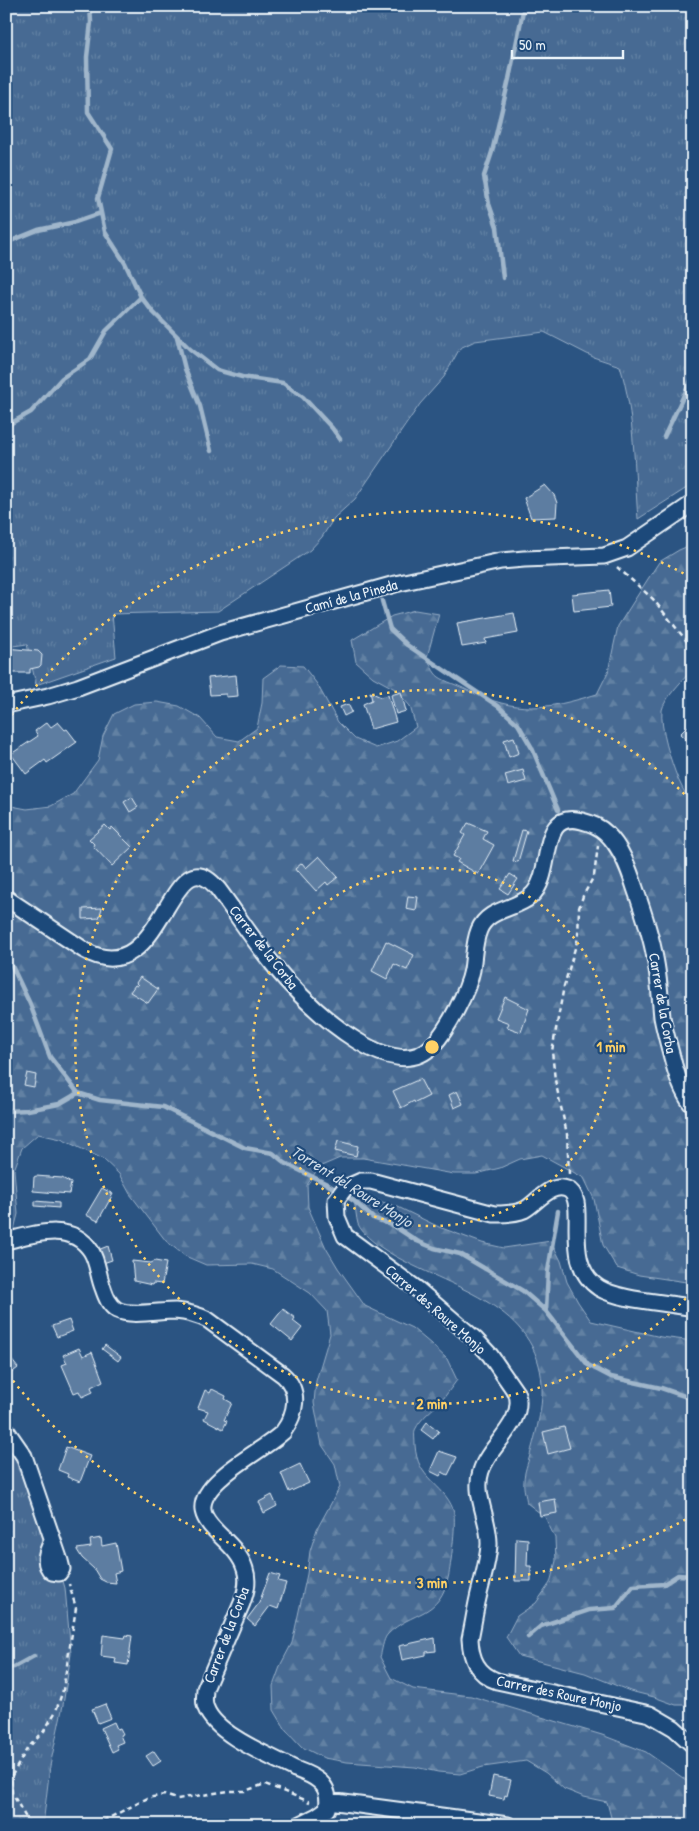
<svg xmlns="http://www.w3.org/2000/svg" width="699" height="1831" font-family="'Patrick Hand',sans-serif">
<style>
.forest{fill:url(#forest-firs);stroke:#98aec6}
.park{fill:url(#park-tufts);stroke:#98aec6}
.lines{fill:none;stroke-linecap:round;stroke-linejoin:round}
.stream{stroke:#a0b6cb;stroke-width:4.5}
.building{fill:#5d7da1;stroke:#e8f1f8}
.street-casing{stroke:#e8f1f8;stroke-width:19}
.path{stroke:#e8f1f8;stroke-width:2.5;stroke-dasharray:5 4;stroke-linecap:butt}
.street{stroke:#1f4a7a;stroke-width:15}
.ring{fill:none;stroke:#ffd166;stroke-width:2.5;stroke-dasharray:2.5 5}
.labels{text-anchor:middle;dominant-baseline:central;stroke-width:4.5;stroke-linejoin:round;paint-order:stroke}
.street-label{font-size:15px;fill:#e8f1f8;stroke:#1f4a7a}
.water-label{font-size:16px;font-style:italic;fill:#d0dde9;stroke:#1f4a7a}
.centre{fill:#ffd166;stroke:#1f4a7a;stroke-width:2.5}
.ring-label{font-size:15px;text-anchor:middle;font-weight:bold;fill:#ffd166;stroke:#1f4a7a;stroke-width:4.5;stroke-linejoin:round;paint-order:stroke}
</style>
<defs>
<pattern id="forest-firs" width="22" height="20" patternUnits="userSpaceOnUse" patternTransform="scale(1.25)"><rect width="22" height="20" fill="#476b93"/><path d="M5 1l3.5 6h-7zM16 11l3.5 6h-7z" fill="#6281a3"/></pattern>
<pattern id="park-tufts" width="24" height="20" patternUnits="userSpaceOnUse" patternTransform="scale(1.25)"><rect width="24" height="20" fill="#476b93"/><path d="M3 7l-1-3M5 7V3M7 7l1-3M15 17l-1-3M17 17v-4M19 17l1-3" fill="none" stroke="#6281a3"/></pattern>
</defs>
<rect width="100%" height="100%" fill="#2b5482"/>
<filter id="ink" filterUnits="userSpaceOnUse"><feTurbulence type="fractalNoise" baseFrequency=".02" numOctaves="2"/><feDisplacementMap in="SourceGraphic" scale="10" xChannelSelector="R" yChannelSelector="G"/><feConvolveMatrix kernelMatrix="1 2 1 2 8 2 1 2 1" color-interpolation-filters="sRGB"/></filter>
<g filter="url(#ink)">
<path class="forest" d="M693,544V671L690,672C682,681 664,699 662,710C660,728 671,762 678,779C683,790 689,799 693,811V1283L639,1275L617,1268L603,1245L594,1199L584,1178L542,1155L520,1159L500,1168L476,1174H454L363,1158H340L319,1167L307,1185L308,1207L326,1248L338,1268L365,1306L412,1328L431,1344L447,1359L457,1380C452,1386 448,1393 443,1399C434,1409 421,1417 415,1430C414,1434 415,1440 415,1445C417,1480 443,1483 453,1509C457,1519 451,1562 449,1574C440,1620 412,1609 387,1635C383,1640 382,1651 380,1657L391,1678L413,1689L471,1696L602,1735L646,1752L693,1785V1825H613L607,1802L584,1797L564,1789L546,1773L526,1761L483,1767L460,1774L438,1772L415,1767L347,1762L324,1758L302,1747L286,1730L274,1710L273,1686L281,1664L292,1643L307,1574L310,1551L317,1529L340,1487L335,1464L322,1445L314,1403L316,1381L330,1334L327,1311L310,1293L273,1269L252,1264L206,1265L185,1256L166,1241L130,1194L119,1174L103,1159L61,1139L38,1134L22,1148L14,1170L18,1214L6,1261V1042C9,1027 10,1012 6,997V805L27,809L51,806L73,794L98,760L103,736L114,714L134,704L157,702L179,706L200,718L217,737L239,741L257,728L262,703L263,678L281,665L303,666L317,684L338,722L355,739L376,748L397,741L416,727L410,706L395,689L373,677L356,662L352,640L392,616L415,610L439,614L427,657C430,663 433,673 439,677C446,682 458,685 467,690C517,714 545,710 597,694L608,672L618,626L646,582L659,562L679,550Z
M376,1200L398,1207L439,1227L482,1243L504,1248L551,1241L561,1261L567,1282L578,1302L591,1321L661,1337L693,1341V1705H676L654,1697L630,1691L585,1673L519,1656L506,1637L517,1616L536,1603L550,1583L556,1561L555,1538L545,1517L527,1503C526,1496 523,1488 524,1481C524,1472 528,1463 530,1455C538,1425 547,1395 539,1365C521,1296 433,1283 382,1248C374,1243 362,1233 358,1224C356,1217 356,1209 354,1201Z"/>
<path class="park" d="M6,6H693V484L638,519C634,469 635,414 620,366L593,357L544,332L475,341L460,348L444,377L420,404L355,499L334,518L322,537L310,550L218,611L112,614L116,657L36,685L27,644L6,647Z
M6,1426L34,1483L65,1588L71,1654L63,1705L50,1766L43,1825H6Z"/>
<g class="lines">
<path class="stream" d="M90,6L91,22L87,57L88,112L112,149L98,198L105,232L125,263L141,297L153,312L190,349L217,370L242,377L283,383L303,397L332,428L340,439
M6,243L38,230L75,222L101,213
M503,278L497,227L489,204L484,176L492,152L509,79L524,6
M177,337L185,369L200,406L211,451
M6,426L31,412L62,378L90,359L106,331L141,297
M664,437L693,376
M382,601L390,629L407,645L499,707L518,724L532,748L558,810
M6,961L12,966L30,1004L50,1057L78,1093L100,1100L163,1107L245,1148L273,1153L285,1163L325,1183L354,1201L373,1218L394,1226L417,1241L434,1248L460,1254L523,1291L546,1311L588,1365L611,1377L661,1388L693,1399
M6,1111L28,1110L59,1104L78,1093
M546,1311L548,1271L558,1211
M528,1637L541,1626L589,1610L615,1608L633,1586L664,1584L678,1575L693,1576
M6,1668L14,1667L34,1656"/>
</g>
<path class="building" d="M545,485L554,495L557,503L556,517L531,518L524,498Z
M609,590L611,607L574,611L572,594Z
M514,613L518,633L485,639L486,643L462,647L457,623Z
M6,648L38,651L42,655L41,665L39,667L30,669V673H6Z
M236,675L238,696L226,697V694L210,695L208,678Z
M370,692L381,697L388,695L396,722L371,729L363,704L372,700Z
M401,692L406,711L396,714L391,695Z
M348,704L352,712L344,716L340,707Z
M693,721V746L680,734Z
M47,722L51,727L58,722L65,730L67,729L77,742L47,763L45,760L26,774L11,754L38,736L35,731Z
M514,737L519,753L509,757L504,740Z
M523,770L526,781L508,786L505,775Z
M132,797L138,807L130,812L124,802Z
M468,823L487,831L483,839L494,845L478,874L457,862L459,859L453,856L465,835L462,833Z
M105,825L110,830L112,827L132,847L112,866L93,846L94,844L89,839Z
M522,830L527,831L518,862L513,861Z
M319,856L338,877L328,885L326,882L316,891L298,871L297,872L295,869L302,863L306,868Z
M510,874L518,879L508,894L500,889Z
M408,896L418,897L416,911L406,909Z
M102,908L99,918L83,919V909Z
M386,941L414,955L407,970L394,964L387,979L372,971Z
M140,977L158,989L148,1003L130,992L135,985L137,986L138,985L136,983Z
M505,997L529,1009L521,1032L507,1027L509,1023L496,1018Z
M27,1073L36,1075L34,1087L24,1085Z
M420,1079L429,1096L415,1103L414,1101L401,1108L393,1091Z
M457,1091L463,1104L454,1108L449,1095Z
M338,1141L358,1146L356,1156L335,1151Z
M36,1176L62,1178L71,1183L69,1194L33,1191L34,1177Z
M102,1188L113,1194L98,1221L86,1215Z
M35,1201L59,1203V1208L35,1206Z
M108,1246L112,1260L103,1263L98,1250Z
M132,1261L151,1263L155,1261L166,1263L162,1284L153,1283L152,1285L134,1281Z
M283,1309L295,1318L293,1321L302,1328L292,1341L271,1324Z
M69,1320L73,1331L57,1337L52,1326Z
M105,1345L121,1357L118,1361L102,1349Z
M79,1348L83,1356L92,1352L103,1381L91,1387L93,1392L82,1397L79,1391L74,1393L62,1365L67,1363L63,1355Z
M7,1354L18,1368L6,1377V1355Z
M212,1389L226,1396L225,1399L232,1403L224,1420L227,1421L223,1429L204,1419L208,1411L198,1408L205,1390L210,1393Z
M427,1422L439,1431L433,1439L421,1430Z
M564,1427L570,1448L548,1454L543,1432Z
M66,1447L90,1456L80,1482L67,1477L68,1474L58,1470Z
M439,1451L457,1457L448,1475L442,1472L440,1476L430,1471Z
M300,1464L309,1483L289,1492L281,1473Z
M272,1495L277,1506L264,1513L259,1502Z
M555,1499L557,1513L540,1516L538,1502Z
M101,1538L102,1546L116,1543L121,1571L114,1573L116,1583L106,1582L100,1579L94,1569L82,1558L77,1550V1549L91,1547L90,1540Z
M516,1538L528,1539L527,1566H531V1581H515Z
M270,1573L280,1576L278,1581L286,1583L278,1609L270,1606L255,1626L247,1619L259,1603Z
M103,1635L125,1638L126,1635L132,1636L128,1665L115,1663L116,1658L101,1656Z
M435,1638L436,1651L426,1652V1655L402,1660L399,1646Z
M105,1704L111,1718L98,1723L92,1709Z
M114,1722L117,1729L120,1728L123,1734L120,1735L123,1742L116,1745L118,1749L112,1752L101,1728Z
M154,1751L161,1761L153,1766L146,1756Z
M493,1776L511,1780L507,1796L505,1795L504,1799L489,1796Z"/>
<g class="lines">
<defs>
<path id="street" d="M6,705L48,696L78,687L220,633L395,584L501,561L524,559L604,556L627,548L693,503
M6,898L84,950C165,996 168,829 218,889C241,920 262,954 289,983C315,1011 394,1087 433,1045C448,1029 468,991 472,970C474,956 474,942 479,930C488,908 515,910 531,896C556,874 536,809 582,821C590,823 600,827 606,833C621,847 629,869 635,888C643,911 651,935 655,958C659,977 660,997 662,1017C665,1033 670,1049 674,1065C678,1079 683,1094 693,1106
M6,1241C34,1234 72,1221 91,1251C98,1262 98,1276 103,1288C106,1297 109,1305 117,1310C131,1317 159,1311 175,1311C186,1312 198,1315 208,1320L283,1375C301,1391 296,1414 283,1432C264,1449 240,1460 221,1478C173,1521 234,1532 245,1569C249,1581 246,1592 242,1603L205,1689C205,1695 203,1702 206,1708C216,1735 270,1756 295,1769C303,1772 312,1775 319,1781C328,1788 329,1798 327,1809L317,1816L299,1825
M693,1308C667,1302 621,1301 599,1288C559,1262 591,1199 567,1189C550,1182 536,1204 524,1210C515,1214 503,1214 494,1214L371,1181H361L345,1188L336,1200L337,1217L345,1236L417,1289L476,1340L490,1355L517,1394C525,1423 489,1445 481,1471C473,1495 490,1520 489,1545C488,1563 482,1580 478,1598C475,1611 473,1625 470,1639C471,1659 477,1674 497,1681L650,1714L674,1728L693,1745
M6,1430L24,1456L60,1561L62,1569L59,1573L52,1572C42,1563 47,1551 52,1541
M329,1801L508,1825"/>
</defs>
<use href="#street" class="street-casing"/>
<path class="path" d="M617,567L653,599L693,649
M569,1174L567,1134L555,1080L552,1051L564,986L578,938L579,908L583,896L594,876L598,846
M30,1825L12,1793L11,1777L27,1749L44,1731L56,1711L63,1690L76,1608L69,1584
M95,1825L148,1798L164,1795L177,1799L228,1791H245L265,1784L310,1802"/>
<use href="#street" class="street"/>
</g>
</g>
<g class="ring">
<circle cx="432" cy="1047" r="179"/>
<path d="M691 1293A357 357 0 1 1 691 801"/>
<path d="M692 1516A536 536 0 0 1 7 1373M7 721A536 536 0 0 1 692 578"/>
</g>
<g class="labels">
<g class="street-label">
<text transform="translate(351 596) rotate(-15)">Camí de la Pineda</text>
<text transform="translate(264 947) rotate(52)">Carrer de la Corba</text>
<text transform="translate(663 1003) rotate(80)">Carrer de la Corba</text>
<text transform="translate(436 1309) rotate(41)">Carrer des Roure Monjo</text>
<text transform="translate(226 1635) rotate(-69)">Carrer de la Corba</text>
<text transform="translate(559 1693) rotate(12)">Carrer des Roure Monjo</text>
</g>
<g class="water-label">
<text transform="translate(352 1186) rotate(32)">Torrent del Roure Monjo</text>
</g>
</g>
<circle cx="432" cy="1047" r="8" class="centre"/>
<g class="ring-label">
<text x="611" y="1052">1 min</text>
<text x="432" y="1409">2 min</text>
<text x="432" y="1588">3 min</text>
</g>
<rect width="699" height="1831" fill="none" stroke="#1f4a7a" stroke-width="25"/>
<rect x="12" y="12" width="674" height="1806" fill="none" stroke="#e8f1f8" stroke-width="2" filter="url(#ink)"/>
<path d="M512 50v8h111v-8" fill="none" stroke="#e8f1f8" stroke-width="2.5"/>
<text x="519" y="50" font-size="15" fill="#e8f1f8" stroke="#1f4a7a" stroke-width="4" paint-order="stroke">50 m</text>
</svg>
